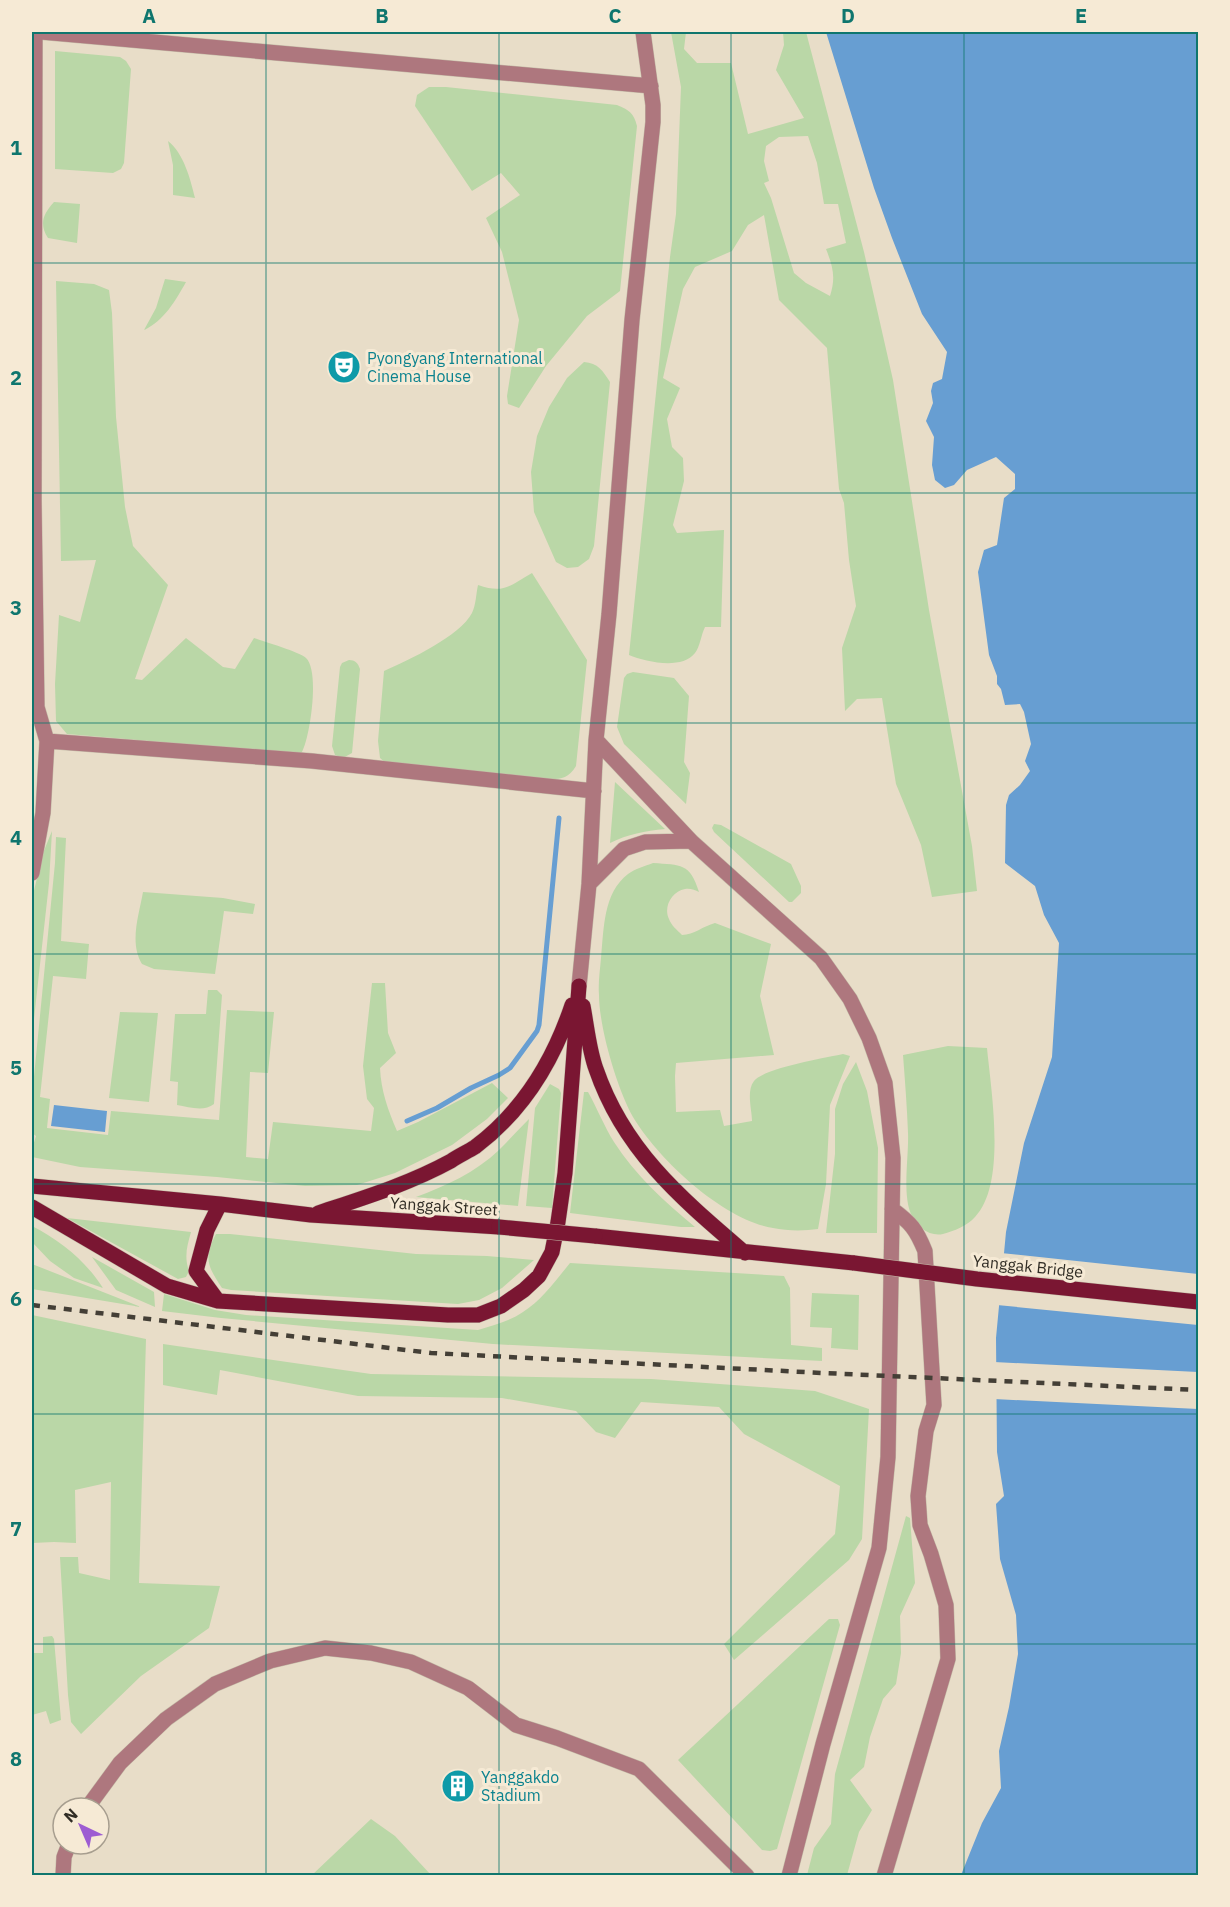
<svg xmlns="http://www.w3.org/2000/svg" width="1230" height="1907" font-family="'IBM Plex Sans',sans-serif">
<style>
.green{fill:#bad7a7;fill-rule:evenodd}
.water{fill:#679ed2}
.pier{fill:#e8ddc8}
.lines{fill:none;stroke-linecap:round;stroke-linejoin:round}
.stream{stroke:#679ed2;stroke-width:5}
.minor-casing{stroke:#c3baa7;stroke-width:16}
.major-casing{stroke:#c3baa7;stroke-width:16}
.minor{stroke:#ae777e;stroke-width:15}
.major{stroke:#7a1632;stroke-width:15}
.rail{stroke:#443f36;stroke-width:4.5;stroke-dasharray:8 8;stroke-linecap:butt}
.major-bridge-casing{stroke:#c3baa7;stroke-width:16;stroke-linecap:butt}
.major-bridge{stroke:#7a1632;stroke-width:15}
.grid{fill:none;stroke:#0f766e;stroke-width:1.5;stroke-opacity:0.55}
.labels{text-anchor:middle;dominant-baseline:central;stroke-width:6;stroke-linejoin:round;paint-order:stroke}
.culture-label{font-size:16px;fill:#0d838f;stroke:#f6ead5;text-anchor:start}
.street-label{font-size:16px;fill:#312d25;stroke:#f6ead5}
.neatline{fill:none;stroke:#0f766e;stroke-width:2}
.grid-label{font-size:20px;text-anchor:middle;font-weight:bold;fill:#0f766e}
</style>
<rect width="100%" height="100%" fill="#e8ddc8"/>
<path class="green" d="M671,32H686L684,49L697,63H731L748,134L804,118L776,70L784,45L783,32H806L864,252L893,380L929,610L972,846L977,891L932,897L921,845L896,784L882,698L857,699L845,711L842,648L856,606L849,560L844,503L839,489L827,348L779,300L764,215L748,225L732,251L695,267L683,289L663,378L680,388L667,419L672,447L683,458L684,481L673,525L677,533L724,530L721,627H705C701,635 700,647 695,653C682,670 646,662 629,655L670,257L676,214L681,87ZM808,136L817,163L824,204H838L846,243L826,249C833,267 836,277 830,296L806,283L794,273L771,198L764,183L769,181L764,161L766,146L779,137Z
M55,51L120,57L126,61L131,69L124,163L121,169L113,173L55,169Z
M429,87H446L617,105C629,110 634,113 637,126L620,291L587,316L546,366L519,408L508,404L507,396L519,320L502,252L486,218L520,195L501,173L472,191L415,106L417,95Z
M168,141C184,154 190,178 195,198L173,195V165Z
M54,202L80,204L77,243L48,238C39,224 43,214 54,202Z
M165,279L186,282C176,300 164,321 144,330L156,308Z
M56,281L94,284L109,290L112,313L116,417L125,507L133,546L168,585L135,679L142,680L186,638L223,667L235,669L254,638C265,642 300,652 306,658C320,671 310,737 302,752L291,753L67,734L56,721L55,684L59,615L80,622L96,560L61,561Z
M584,362C598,363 603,371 610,382L594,546L589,559L578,567L567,568L556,562L534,512L531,472L537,436L549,407L567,378Z
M532,573L587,660L576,766C567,781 558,779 542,779L387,764L380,758L378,741L384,671C409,660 460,636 472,613C476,605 476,594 478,585C504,594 509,586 532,573Z
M349,660C355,660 358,663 360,669L352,753L343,758L335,755L332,746L340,667L342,663Z
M633,672L674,678L689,696L684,762L690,773L686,804L624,744L617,727L624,678L627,674Z
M615,782L665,829C645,831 628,834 610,843Z
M714,824L721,825L791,864L801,886V893L792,902H789L714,832L712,828Z
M52,831L49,883L32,1037V899L43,853Z
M56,837L66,838L61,941L89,944L86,979L53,976L40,1097L50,1099L47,1128L108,1135L111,1111L219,1120L227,1010L274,1012L268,1073L250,1072L246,1157L268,1159L273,1122L371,1131L374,1108L367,1099L363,1066L372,983H385L388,1033L396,1053L380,1068C381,1091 388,1110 397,1131L418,1122L492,1083L508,1098L487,1119L452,1145L395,1173L357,1185L305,1186L217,1177L80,1167L32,1157V1149L36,1136L32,1133V1097L55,863Z
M653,863C681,865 690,863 699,892C695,890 690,888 685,889C672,891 663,907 669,919C671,925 677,930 682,935C694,935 703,926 715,923L771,944L760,996L774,1055L676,1063L675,1076L676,1112L720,1110L724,1126L752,1121C752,1110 746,1091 754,1081C764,1068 825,1058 843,1054L850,1056L830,1105L826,1184L818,1229C804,1231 787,1231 773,1228C723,1220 658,1159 633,1117C617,1089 599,1027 599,995C598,983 600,970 601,958C604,929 603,893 628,874C635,869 645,866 653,863Z
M143,892L223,898L255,904L253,914L224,911L215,974L154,969L142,964C129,943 139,915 143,892Z
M208,990H217L222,995L214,1104C204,1112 189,1107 177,1105L178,1082L170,1081L175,1014H206Z
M120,1012L158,1013L149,1102L109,1098Z
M948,1046L987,1048C991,1090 1007,1184 975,1217C967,1226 954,1231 943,1234C930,1237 916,1227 911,1214C902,1193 909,1156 908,1133C907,1107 905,1081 903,1055Z
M856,1062L867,1091L878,1148L877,1233H826L835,1154V1109L843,1084Z
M550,1084L559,1089L561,1093L552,1208L526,1206L535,1108Z
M584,1092H588C597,1108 604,1126 614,1142C635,1175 664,1201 695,1227H681L570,1213Z
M529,1119L518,1206L416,1197C446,1186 476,1172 499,1150C509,1140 519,1129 529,1119Z
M67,1218L191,1232C187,1246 184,1257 189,1271L186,1277L178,1279Z
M32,1226C61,1241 85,1260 103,1288L74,1278L50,1261L32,1242Z
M216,1234H230L416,1254L487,1256L534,1260L502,1288L479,1300L458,1304L231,1290L222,1288C208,1267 203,1258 216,1234Z
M92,1257L154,1292L155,1307L116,1290Z
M570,1263L784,1276L790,1288L791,1345L822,1348V1361L493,1344L221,1318L162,1311L164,1294L215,1310L246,1315L478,1330C494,1325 510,1321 523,1312C542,1300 556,1280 570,1263Z
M32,1264L141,1307L32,1289Z
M812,1293L859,1295L858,1350L831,1348L832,1328L810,1327Z
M32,1315L146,1339L139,1583L220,1586L209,1628L141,1676L81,1734L71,1722L68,1695L60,1557H78L79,1573L110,1580L111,1482L75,1490L76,1543L54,1542L32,1543Z
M163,1344L371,1374L651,1379L815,1391L869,1409L862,1539L849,1560L734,1660L724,1644L835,1534L840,1486L744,1434L719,1407L641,1402L615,1438L596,1432L576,1411L502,1398L358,1396L220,1370L217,1395L163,1385Z
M906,1516L910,1518L915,1583L900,1616L901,1653L896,1684L883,1699L870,1737L864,1767L850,1780L872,1810L859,1832L847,1875H807L814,1848L831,1824L835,1774Z
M829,1619H838L840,1625L777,1849L770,1851L762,1850L678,1760Z
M52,1636L54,1639L61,1720L50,1724L46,1711L32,1715V1653H43V1637Z
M371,1819L395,1836L431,1875H312Z"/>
<path class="water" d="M826,32H1198V1875H961L982,1823L1001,1788L999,1751L1009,1707L1018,1654L1016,1615L1000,1559L996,1504L1004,1496L997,1452L996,1338L1006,1232L1024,1143L1052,1057L1059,943L1044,915L1035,886L1005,863L1006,805L1009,795L1020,785L1030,771L1025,761L1031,744L1024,712L1020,704L1005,705L1001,689L997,684V676L989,655L978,572L984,550L997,545L1004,498L1015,489V474L996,457L967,470L954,485L945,488L935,480L932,465L934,437L926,421L933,403L931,391L933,383L942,379L947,352L922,314L892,238L874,188Z
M54,1105L107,1111L105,1132L51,1126Z"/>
<path class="pier" d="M1001,1253L1198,1274V1325L997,1305Z
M994,1362L1198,1372V1409L994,1399Z"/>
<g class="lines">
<path class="stream" d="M407,1121L437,1108L471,1088L499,1075L510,1068L537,1031L539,1025L559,818"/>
<defs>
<path id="minor" d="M35,32L34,501L37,707L47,741L312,761L594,791
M41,32L651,86
M596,740L691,841
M32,873L43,813L47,741
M589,884L624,849L645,842L691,841L821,958L850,999L869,1038L885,1083L893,1158L888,1457L879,1548L823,1744L789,1876
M579,986L589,884L596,740L609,614L632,320L653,122V105L643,32
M87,1808L120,1763L166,1719L215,1684L270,1661L325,1648L371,1653L411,1662L468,1688L516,1725L557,1738L639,1769L747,1876
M63,1876L64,1857L69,1844
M884,1876L948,1659L946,1605L931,1554L920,1525L918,1496L926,1431L934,1405L925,1251C916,1229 911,1223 892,1209"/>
<path id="major" d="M583,1006C587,1027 589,1050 596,1069C624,1151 682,1199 745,1253
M32,1186L220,1204L311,1215L499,1227
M32,1207L167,1286L218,1301L448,1315H478L501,1306L524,1290L539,1276L552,1252L558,1222L565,1173L579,986
M318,1213C363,1198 409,1184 451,1161C458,1156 467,1152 475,1147C523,1111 553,1062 572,1005
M595,1236L854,1263
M218,1301L196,1271L207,1230L220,1204"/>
</defs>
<use href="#minor" class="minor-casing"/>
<use href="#major" class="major-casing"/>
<use href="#minor" class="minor"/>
<use href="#major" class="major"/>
<path class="rail" d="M32,1305L431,1353L823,1373L1198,1390"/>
<defs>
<path id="major-bridge" d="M499,1227L595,1236
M854,1263L977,1279L1198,1302"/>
</defs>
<use href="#major-bridge" class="major-bridge-casing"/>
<use href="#major-bridge" class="major-bridge"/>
</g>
<path class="grid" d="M266,32V1876M499,32V1876M731,32V1876M964,32V1876M32,263H1198M32,493H1198M32,723H1198M32,954H1198M32,1184H1198M32,1414H1198M32,1644H1198"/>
<defs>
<symbol id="theatre-disc" viewBox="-11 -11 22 22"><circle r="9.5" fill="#0f9aa8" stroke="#f6ead5"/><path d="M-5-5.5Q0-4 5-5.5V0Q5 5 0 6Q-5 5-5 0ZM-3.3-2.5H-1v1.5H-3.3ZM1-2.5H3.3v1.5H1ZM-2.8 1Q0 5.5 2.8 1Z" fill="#fff"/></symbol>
<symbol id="building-disc" viewBox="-11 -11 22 22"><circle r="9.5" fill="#0f9aa8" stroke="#f6ead5"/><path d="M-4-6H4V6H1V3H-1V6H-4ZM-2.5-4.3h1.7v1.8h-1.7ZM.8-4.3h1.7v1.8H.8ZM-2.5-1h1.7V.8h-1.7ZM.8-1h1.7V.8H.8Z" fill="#fff"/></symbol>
</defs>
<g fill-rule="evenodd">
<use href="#theatre-disc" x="325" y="348" width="38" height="38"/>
<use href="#building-disc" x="439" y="1767" width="38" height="38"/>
</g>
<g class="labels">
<g class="culture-label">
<text x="367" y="358">Pyongyang International<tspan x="367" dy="18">Cinema House</tspan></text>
<text x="481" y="1777">Yanggakdo<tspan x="481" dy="18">Stadium</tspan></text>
</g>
<g class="street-label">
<text transform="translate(444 1206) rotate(4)">Yanggak Street</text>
<text transform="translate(1028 1266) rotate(6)">Yanggak Bridge</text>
</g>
</g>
<rect width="1230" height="1907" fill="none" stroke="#f6ead5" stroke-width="66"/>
<g transform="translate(81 1826) rotate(316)"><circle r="28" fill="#f6ead5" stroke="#a79e8f" stroke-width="1.5"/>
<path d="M0-4.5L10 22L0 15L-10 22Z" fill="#9d5cd2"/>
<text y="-9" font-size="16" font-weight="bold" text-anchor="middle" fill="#312d25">N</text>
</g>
<rect x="33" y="33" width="1164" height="1841" class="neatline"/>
<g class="grid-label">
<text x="149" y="23">A</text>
<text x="382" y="23">B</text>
<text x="615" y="23">C</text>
<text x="848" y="23">D</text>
<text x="1081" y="23">E</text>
<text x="16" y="155">1</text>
<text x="16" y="385">2</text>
<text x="16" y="615">3</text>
<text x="16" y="845">4</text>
<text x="16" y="1075">5</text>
<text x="16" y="1306">6</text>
<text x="16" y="1536">7</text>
<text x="16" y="1766">8</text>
</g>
</svg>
